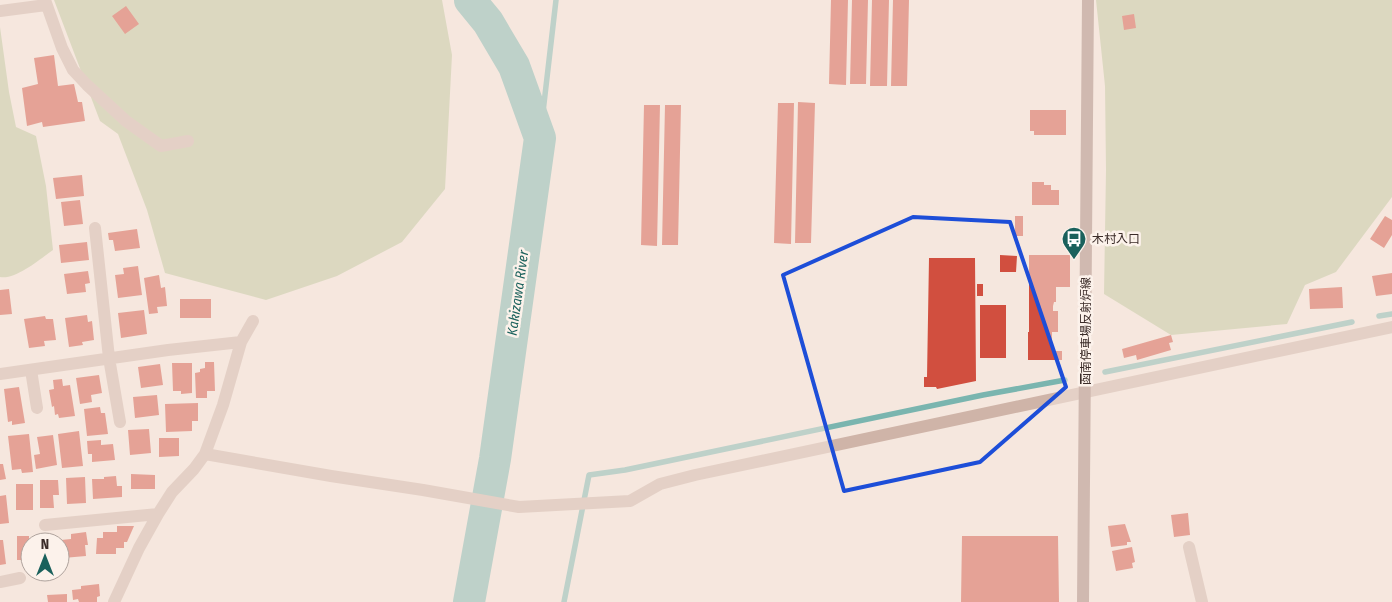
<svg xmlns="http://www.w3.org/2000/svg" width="1392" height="602" font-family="'Fira Sans Condensed','Noto Sans JP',sans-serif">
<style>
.green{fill:#bdc69c}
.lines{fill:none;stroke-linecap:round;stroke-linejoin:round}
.stream{stroke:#7ab5af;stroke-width:5.5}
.river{stroke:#7ab5af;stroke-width:32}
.building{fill:#d14f3f}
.street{stroke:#cfb4a8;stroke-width:12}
.secondary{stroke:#a38279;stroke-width:12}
.marked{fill:none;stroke:#1d4ed8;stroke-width:4;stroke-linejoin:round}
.labels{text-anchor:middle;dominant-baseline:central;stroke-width:5;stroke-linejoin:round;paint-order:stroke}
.poi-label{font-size:12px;fill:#3b2c29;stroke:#fcf2eb;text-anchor:start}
.street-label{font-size:12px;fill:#3b2c29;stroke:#fcf2eb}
.water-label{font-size:14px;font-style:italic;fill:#1a615c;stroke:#fcf2eb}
</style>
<rect width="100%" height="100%" fill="#f5e7de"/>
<path class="green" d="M54,0H442L452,55L445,189L402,242L337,276L266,300L165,273L147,210L118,134L100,121Z
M1096,0H1392V197L1336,272L1305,285L1287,324L1171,335L1104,294L1106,170L1105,86Z
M0,27L9,92L16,127L36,136L46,186L53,250C40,259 16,280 0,277Z"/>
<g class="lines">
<path class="stream" d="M540,138L556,0
M1379,316L1392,314
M1105,372L1352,322
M564,602L589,475L625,470L983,395L1065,380"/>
<path class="river" d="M469,602L495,459L540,138L514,66L488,22L470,0"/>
</g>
<path class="building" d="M831,0H848L846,85L829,84Z
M852,0H868L866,84H850Z
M872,0H889L887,86H870Z
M893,0H909L907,86H891Z
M126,6L139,24L125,34L112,16Z
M1134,14L1136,28L1124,30L1122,16Z
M54,55L58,86L74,84L78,102H82L85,121L43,127L42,122L27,126L22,88L38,84L34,58Z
M798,102L815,103L811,243H795Z
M778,103H794L791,244L774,243Z
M644,105H660L657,246L641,245Z
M665,105H681L678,245H662Z
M1030,110H1066V135H1034V131H1030Z
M82,175L84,196L56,199L53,178Z
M1032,182H1044V185H1051V190H1059V205H1032Z
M80,200L83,224L64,226L61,202Z
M1015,216H1023V236H1015Z
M1385,216L1392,220V235L1384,248L1370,239Z
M137,229L140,248L115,251L113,240H109L108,233Z
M87,242L89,260L61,263L59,245Z
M1000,255L1017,256L1016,272H1000Z
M1029,255H1070V287H1056V302H1054L1053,306V311H1058V332H1052V351H1062V360H1028V332H1029Z
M929,258H975L976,381L937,389L936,387H924V377H927Z
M138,266L142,295L118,298L115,275L124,274L123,268Z
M88,271L90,283L85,284L86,292L67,294L64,274Z
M1392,273V294L1376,296L1372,276Z
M159,275L161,288L165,287L167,306L157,307L158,313L149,314L144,278Z
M977,284H983V296H977Z
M1342,287L1343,308L1310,309L1309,289Z
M9,289L12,314L0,315V290Z
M180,299H211V318H180Z
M980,305H1006V358H980Z
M144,310L147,334L121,338L118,313Z
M87,315L88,322L92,321L94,340L82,342L83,345L69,347L65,318Z
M45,316L46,319H53L56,340L44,341L45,346L29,348L24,319Z
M1171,335L1173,342L1169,343L1171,350L1137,360L1136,355L1124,358L1122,349Z
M205,362H214L215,391H207V398H196L195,373L200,372V369L205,368Z
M172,363H192V393L181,394V391H173Z
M160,364L163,385L141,388L138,367Z
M99,375L102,393L91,395L92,402L80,404L76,378Z
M62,379L63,386L70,385L75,416L59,418L58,414L55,415L54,406L52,407L49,390L54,389L53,380Z
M19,387L25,423L12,425V421L8,422L4,389Z
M157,395L159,415L135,418L133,397Z
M198,403V421H192V431L166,432L165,404Z
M100,407L101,413H105L108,434L87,436L84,409Z
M149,429L151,453L130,455L128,430Z
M79,431L83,466L62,468L58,434Z
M29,434L33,472L22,473L21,469L12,470L8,436Z
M53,435L57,465L36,469L34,455L40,454L37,437Z
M159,438H179V456L159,457Z
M101,440V445L113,444L115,460L92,462V454H88L87,441Z
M0,464H3L6,479L0,480Z
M131,474L155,475V489H131Z
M116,476L117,486H122V497L93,499L92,479H104V477Z
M85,477L86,503L67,504L66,478Z
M40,480H58L59,495H53L54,508H40Z
M16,484H33V510H16Z
M6,495L9,523L0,524V496Z
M1188,513L1190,535L1174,537L1171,515Z
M1125,524L1131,542H1127V545L1111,547L1108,526Z
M117,526H134L127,542H124V548H116V554H96L97,538H103V532H117Z
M86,532L88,545H85L86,556L63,558L61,540L71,539V534Z
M17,536H29V541H30V565H25V560H17Z
M962,536H1058L1059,602H961Z
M0,540H3L6,564L0,565Z
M1132,547L1135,562L1132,563L1133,568L1116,571L1112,551Z
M99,584L100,596L97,597V602H79L78,599L73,600L72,590L81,589V586Z
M67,594V602H48L47,595Z"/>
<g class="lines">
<path class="street" d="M45,0L62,48L73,70L87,85L126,121L161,146L188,141
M0,11L46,5
M95,228L109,358L120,422
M31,370L37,408
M0,374L168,350L241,342
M205,454L331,476L423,490L519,507L630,501L660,484L695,475L1392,327
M45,525L158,514
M1189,547L1202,602
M0,582L20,578
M114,602L139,548L158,514L172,492L194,469L205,454L223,405L241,342L253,321"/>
<path class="secondary" d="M1083,602L1088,0"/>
</g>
<path d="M0 0H1392V602H0ZM913,217L1010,222L1066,387L980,462L844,491L783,275Z" fill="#f5e7de" fill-opacity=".55" fill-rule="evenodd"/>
<path class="marked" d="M913,217L1010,222L1066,387L980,462L844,491L783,275Z"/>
<defs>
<symbol id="bus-pin" viewBox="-11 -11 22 30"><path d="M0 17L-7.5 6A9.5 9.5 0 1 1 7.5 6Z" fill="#1a615c" stroke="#fcf2eb"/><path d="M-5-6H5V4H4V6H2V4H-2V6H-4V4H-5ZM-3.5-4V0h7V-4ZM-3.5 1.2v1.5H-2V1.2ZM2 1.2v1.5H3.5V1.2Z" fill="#fff"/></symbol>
</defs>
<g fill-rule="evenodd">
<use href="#bus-pin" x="1060" y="225" width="28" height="38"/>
</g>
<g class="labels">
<g class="poi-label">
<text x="1092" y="239">木村入口</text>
</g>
<g class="street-label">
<text transform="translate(1086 331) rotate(-90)">函南停車場反射炉線</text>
</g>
<g class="water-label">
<text transform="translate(518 293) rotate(-82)">Kakizawa River</text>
</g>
</g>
<g transform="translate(45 557)"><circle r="24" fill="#fcf2eb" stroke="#afa39d"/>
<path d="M0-4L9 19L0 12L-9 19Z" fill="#1a615c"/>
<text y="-8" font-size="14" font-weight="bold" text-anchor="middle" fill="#3b2c29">N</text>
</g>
</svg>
